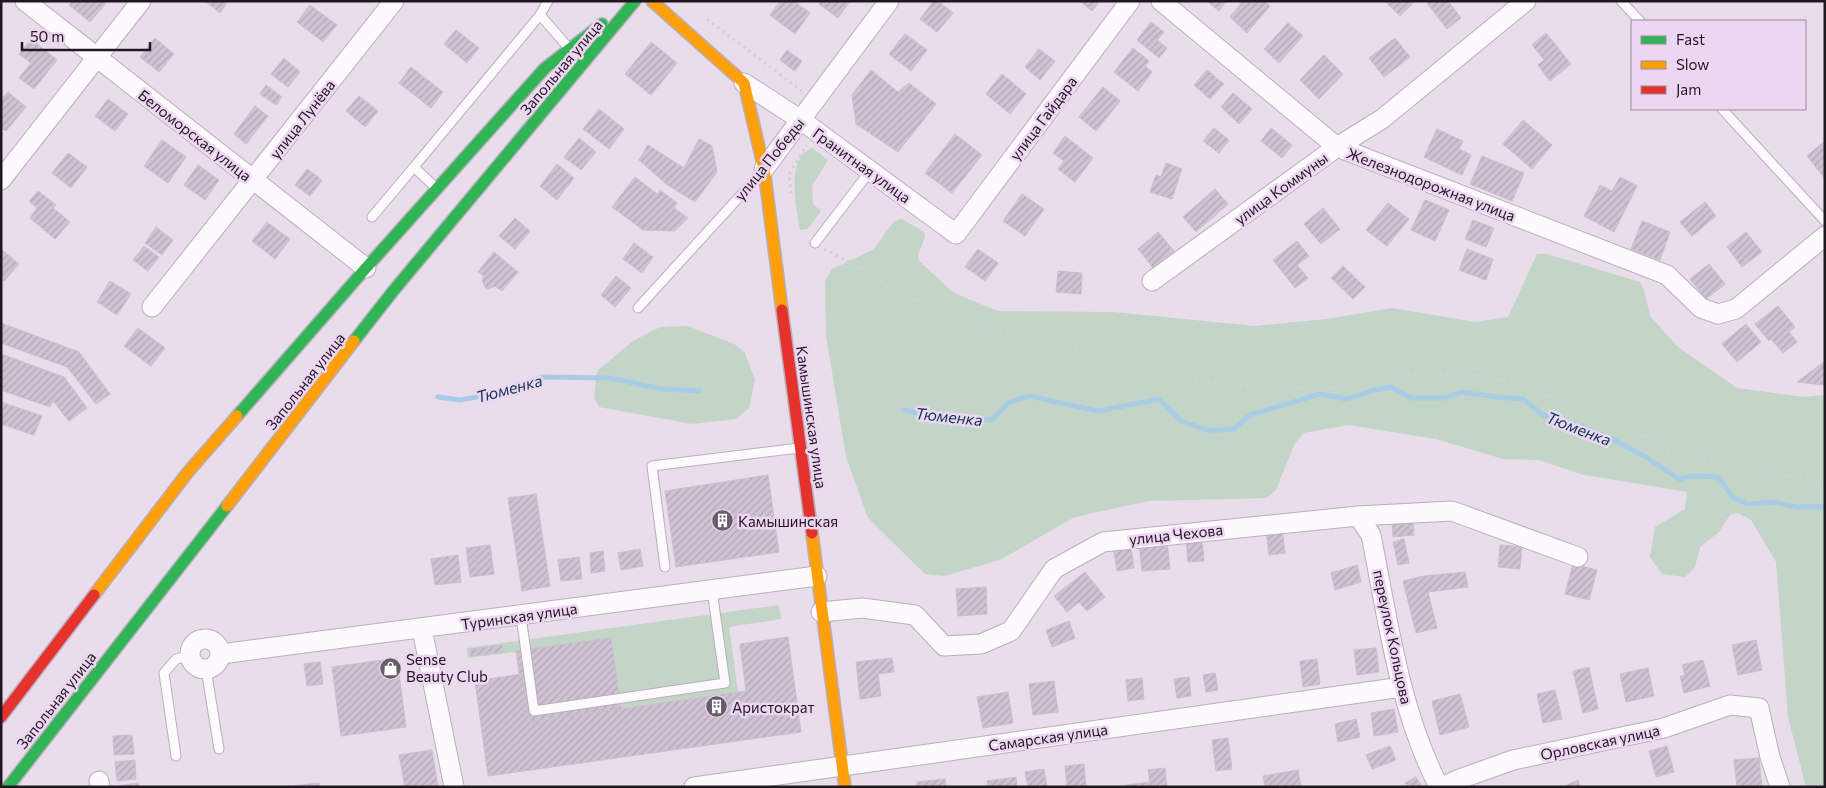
<svg xmlns="http://www.w3.org/2000/svg" width="1826" height="788" font-family="Commissioner,sans-serif">
<style>
.green{fill:#c3d5c6}
.lines{fill:none;stroke-linecap:round;stroke-linejoin:round}
.stream{stroke:#a9cce6;stroke-width:5}
.building{fill:url(#building-hatch);stroke:#c9c0cc}
.lane-casing{stroke:#b9afbb;stroke-width:11}
.street-casing{stroke:#b9afbb;stroke-width:21}
.fast-casing{stroke:#b9afbb;stroke-width:14}
.slow-casing{stroke:#b9afbb;stroke-width:14}
.jam-casing{stroke:#b9afbb;stroke-width:14}
.path{stroke:#d3cfd4;stroke-width:3;stroke-dasharray:2.5 4;stroke-linecap:butt}
.lane{stroke:#fcfafc;stroke-width:9}
.street{stroke:#fcfafc;stroke-width:19}
.fast{stroke:#30b455;stroke-width:11}
.slow{stroke:#ff9f0a;stroke-width:11}
.jam{stroke:#e5322d;stroke-width:11}
.labels{text-anchor:middle;dominant-baseline:central;stroke-width:5;stroke-linejoin:round;paint-order:stroke}
.street-label{font-size:15px;fill:#201821;stroke:#edd6f1}
.poi-label{font-size:15px;fill:#201821;stroke:#edd6f1;text-anchor:start}
.water-label{font-size:16px;font-style:italic;fill:#08394e;stroke:#edd6f1}
</style>
<defs>
<pattern id="building-hatch" width="6" height="6" patternUnits="userSpaceOnUse" patternTransform="scale(1.25)"><rect width="6" height="6" fill="#cfc3d3"/><path d="M-1 1l2-2M0 6l6-6M5 7l2-2" fill="none" stroke="#b1a7b5"/></pattern>
</defs>
<rect width="100%" height="100%" fill="#e9dceb"/>
<path class="green" d="M812,148L828,160L812,186L813,204L821,211L808,229L800,230C797,209 788,174 802,155C804,152 809,150 812,148Z
M902,219L924,232L925,237L918,255L919,261L954,293L998,311L1113,312L1255,326L1327,319L1392,308L1475,322L1508,317L1537,254H1547L1640,282L1644,290L1650,316L1678,347L1737,388L1805,397L1825,395V787H1806L1788,717L1776,562L1751,520L1738,513L1730,515L1719,532L1700,547L1695,567L1685,577L1662,574L1650,557L1655,527L1685,509L1687,492L1584,475L1539,460L1503,459L1436,439L1348,425L1303,433L1294,445L1276,490L1266,498L1149,501L1093,513L1073,518L1000,560L944,576L925,574L868,518L846,457L826,335L825,281L832,269L873,250L894,221Z
M688,326L736,345L745,353L755,380L749,408L736,419L692,424L599,407L594,397L597,371L633,341L660,327Z
M779,605L781,619L729,627L738,692L526,722L516,652L468,658L467,648Z"/>
<g class="lines">
<path class="stream" d="M438,397L460,400L486,395L543,377L610,378L662,389L699,391
M903,410L931,416L992,420L1008,403L1029,396L1098,411L1159,399L1181,421L1211,431L1234,429L1250,415L1320,394L1347,399L1371,391L1391,387L1411,398H1445L1461,392L1497,397L1523,399L1543,415L1580,426L1612,439L1644,456L1679,479L1692,476L1719,477L1732,497L1748,504L1773,502L1797,507H1825"/>
</g>
<path class="building" d="M72,1H104L106,3L90,22L69,5Z
M205,1H228L220,13Z
M780,1H794L810,13L795,34L770,15Z
M821,1H850L838,18L819,4Z
M934,1H938L953,13L937,32L920,19Z
M1080,1H1100L1092,11Z
M1207,1H1226L1219,11Z
M1243,1H1264L1270,6L1247,33L1230,17Z
M1385,1H1415L1400,16Z
M1429,1H1448L1461,18L1447,29L1427,3Z
M310,5L337,25L323,42L297,22Z
M1151,22L1164,32L1157,40L1167,48L1159,58L1137,40Z
M1288,23L1303,36L1279,63L1264,49Z
M456,30L479,48L467,63L444,44Z
M1546,33L1571,64L1550,81L1538,65L1544,60L1532,45Z
M905,34L927,50L911,71L889,54Z
M155,38L174,54L159,72L140,57Z
M1395,38L1410,57L1384,77L1369,58Z
M31,39L57,60L34,89L19,78L31,63L19,54Z
M651,42L677,63L651,95L625,74Z
M1133,48L1149,61L1145,66L1152,72L1138,91L1114,72Z
M1039,49L1055,61L1040,80L1025,67Z
M787,50L802,61L795,71L780,60Z
M1324,55L1343,74L1319,99L1300,80Z
M284,58L300,72L288,87L271,74Z
M411,67L443,92L431,108L399,83Z
M871,70L898,92L909,83L936,104L898,152L856,124L852,95Z
M1207,70L1224,84L1210,99L1194,85Z
M1002,74L1026,94L1010,114L986,94Z
M266,85L282,97L276,105L260,94Z
M1103,87L1120,101L1096,131L1079,117Z
M8,92L26,107L6,131L1,128V100Z
M1233,93L1252,109L1239,124L1221,107Z
M359,96L378,111L365,127L346,111Z
M108,99L128,114L115,131L95,116Z
M255,106L268,116L246,144L234,134Z
M599,109L624,129L609,149L583,129Z
M1523,120L1552,145L1532,169L1503,144Z
M1214,128L1229,140L1219,153L1203,141Z
M1271,128L1292,145L1282,158L1261,141Z
M1437,129L1463,141L1459,149L1471,155L1462,175L1424,157Z
M955,134L982,155L952,193L925,173Z
M1065,136L1093,158L1075,182L1058,169L1064,161L1053,153Z
M579,138L596,152L581,170L564,157Z
M699,139L712,146L717,172L695,202L666,184L639,160L648,145L684,168Z
M162,140L186,157L168,183L144,166Z
M1825,141V179L1807,156Z
M68,153L87,167L71,188L52,173Z
M1482,156L1524,173L1512,201L1470,184Z
M1166,163L1182,169L1172,199L1150,192L1156,175L1161,177Z
M557,164L574,178L557,200L540,186Z
M198,165L219,180L205,200L184,185Z
M307,169L322,180L310,196L295,185Z
M635,177L657,194L660,190L677,203L674,208L688,218L675,231L643,230L612,207Z
M1620,177L1637,186L1614,232L1584,216L1600,185L1612,191Z
M1215,189L1228,204L1196,232L1183,217Z
M38,191L56,205L53,208L70,222L55,239L30,218L37,208L29,201Z
M1022,194L1044,209L1025,236L1003,221Z
M1425,200L1449,210L1435,241L1411,230Z
M1705,202L1716,216L1692,236L1680,222Z
M1388,203L1409,219L1387,246L1366,230Z
M1323,208L1340,229L1321,244L1304,224Z
M515,218L530,231L515,249L499,236Z
M1473,220L1494,228L1486,247L1465,239Z
M1642,221L1670,232L1660,260L1631,249Z
M267,222L290,239L275,259L252,241Z
M156,227L173,240L162,255L145,243Z
M1158,232L1174,251L1153,268L1138,249Z
M1746,232L1762,252L1742,267L1727,247Z
M1297,241L1309,256L1297,265L1308,278L1295,288L1273,260Z
M634,243L653,257L642,273L623,259Z
M144,246L159,257L148,271L133,260Z
M1,249L19,264L4,281L1,279Z
M978,249L998,263L985,281L965,267Z
M1467,249L1493,259L1486,280L1459,270Z
M494,252L518,272L502,291L495,286L488,289L485,287L482,280L484,276L478,272Z
M1709,264L1725,284L1706,299L1690,279Z
M1343,266L1365,287L1353,299L1331,278Z
M1058,271L1082,273L1081,294L1056,292Z
M616,276L631,288L615,307L601,295Z
M110,281L131,294L117,315L97,302Z
M1778,306L1795,327L1789,332L1797,342L1783,353L1771,339L1769,341L1755,324Z
M1,323L79,352L110,394L96,404L67,367L1,343Z
M1746,324L1761,342L1737,362L1722,344Z
M138,328L165,348L151,366L124,346Z
M1,354L64,377L87,408L69,421L53,401L50,407L1,390Z
M1825,361V385L1797,382Z
M1,402L42,416L34,435L1,424Z
M768,475L779,552L676,567L665,491Z
M536,494L550,586L522,591L508,498Z
M1413,520L1414,535L1393,537L1392,522Z
M1282,528L1285,553L1269,555L1266,530Z
M1202,538L1204,561L1188,562L1186,540Z
M1404,539L1409,563L1398,565L1393,542Z
M1167,542L1170,569L1142,571L1139,545Z
M490,545L494,574L478,576L474,547Z
M1500,545L1522,547L1520,569L1498,567Z
M474,547L478,576L470,577L466,548Z
M1131,548L1134,568L1117,571L1114,551Z
M640,549L643,566L621,570L618,553Z
M603,551L605,571L591,573L590,553Z
M458,555L461,582L435,585L431,559Z
M579,557L582,579L561,581L558,560Z
M1573,564L1597,570L1589,600L1565,594Z
M1357,565L1361,582L1335,590L1331,573Z
M1085,572L1105,597L1087,611L1079,602L1067,612L1054,596Z
M1465,572L1468,587L1428,592L1437,628L1416,633L1403,581L1424,576Z
M986,587L987,614L958,616L956,589Z
M1069,621L1075,638L1052,647L1046,630Z
M788,637L801,732L488,776L475,681L522,674L529,722L746,691L740,644Z
M611,638L621,709L526,722L516,651Z
M1756,640L1762,670L1738,675L1732,645Z
M502,645L503,652L471,656L470,649Z
M1376,648L1379,672L1357,675L1354,650Z
M397,658L406,727L341,736L332,667Z
M892,658L894,672L878,674L881,696L860,699L856,662Z
M1317,659L1320,684L1303,687L1300,661Z
M1703,660L1710,686L1684,693L1680,676L1685,675L1682,665Z
M320,662L323,684L307,686L304,664Z
M1589,667L1598,709L1583,713L1573,671Z
M1648,668L1654,696L1626,702L1620,674Z
M1215,673L1218,690L1206,692L1203,675Z
M1189,677L1191,696L1177,698L1174,679Z
M1142,678L1144,699L1128,701L1126,680Z
M1054,681L1058,712L1033,715L1029,684Z
M1555,690L1562,719L1543,723L1537,694Z
M1008,692L1013,723L983,728L977,697Z
M1460,694L1469,727L1440,735L1432,701Z
M1394,709L1398,732L1374,736L1371,713Z
M1356,719L1360,737L1338,742L1335,724Z
M132,735L134,754L114,755L113,736Z
M1228,738L1232,769L1216,771L1212,740Z
M1390,746L1396,760L1372,769L1366,755Z
M1667,746L1674,772L1656,777L1649,751Z
M432,750L438,787H405L399,755Z
M1759,758L1762,787H1737L1734,760Z
M135,760L136,779L117,781L115,762Z
M1084,764L1086,787H1067L1065,766Z
M1165,768L1167,787H1126V785L1150,782L1148,770Z
M1044,769L1047,787H1028L1025,772Z
M1298,770L1301,787H1265L1263,776Z
M1016,777L1017,787H988L987,781Z
M1416,777L1422,787H1408L1405,783Z
M945,779L946,787H917V782Z
M1578,780L1580,787H1563Z
M138,783L139,787H118V786Z
M319,783V787H293V786Z"/>
<g class="lines">
<defs>
<path id="lane" d="M1621,1L1640,21
M540,15L548,1
M1722,109L1825,221
M435,187L414,167L540,15L568,47
M372,217L414,167
M815,243L870,171
M638,308L761,173
M665,567L652,466L799,448
M521,616L534,711L725,683L712,590
M206,669L219,749
M176,756L164,673L176,659L189,656"/>
<path id="street" d="M25,1L366,268
M1161,1L1337,147L1667,275L1701,308L1718,314L1736,309L1825,236
M744,83L801,120L956,234L1130,1
M764,169L889,1
M1,180L141,1
M1152,281L1337,147L1382,119L1526,1
M152,307L394,1
M1358,516L1371,535C1388,620 1399,709 1439,787
M821,612L862,608L915,615L944,646L981,644L1011,631L1054,569L1103,542L1358,516L1452,511L1578,557
M422,629L454,787
M190 654a15 15 0 1 1 30 0a15 15 0 1 1-30 0Z
M221,654L817,576
M99,781L100,787
M694,787L1402,687
M1442,787L1457,780L1513,760L1664,728L1730,705L1759,708L1770,757L1780,787"/>
<path id="fast" d="M354,341L394,290L635,1
M237,416L366,268L545,68L602,24
M8,787L227,506"/>
<path id="slow" d="M652,1L744,83L764,169L782,310
M227,506L354,341
M812,533L845,787
M94,595L188,472L237,416"/>
<path id="jam" d="M782,310L812,533
M1,717L94,595"/>
</defs>
<use href="#lane" class="lane-casing"/>
<use href="#street" class="street-casing"/>
<use href="#fast" class="fast-casing"/>
<use href="#slow" class="slow-casing"/>
<use href="#jam" class="jam-casing"/>
<path class="path" d="M707,19L802,91
M791,193L789,174L807,145
M824,249L867,272L898,293L978,327L1203,383L1329,389L1402,375L1485,376L1525,386L1614,421L1667,449L1814,482L1825,483"/>
<use href="#lane" class="lane"/>
<use href="#street" class="street"/>
<use href="#fast" class="fast"/>
<use href="#slow" class="slow"/>
<use href="#jam" class="jam"/>
</g>
<defs>
<symbol id="building-disc" viewBox="-11 -11 22 22"><circle r="9.5" fill="#665d68" stroke="#edd6f1"/><path d="M-4-6H4V6H1V3H-1V6H-4ZM-2.5-4.3h1.7v1.8h-1.7ZM.8-4.3h1.7v1.8H.8ZM-2.5-1h1.7V.8h-1.7ZM.8-1h1.7V.8H.8Z" fill="#fff"/></symbol>
<symbol id="shop-disc" viewBox="-11 -11 22 22"><circle r="9.5" fill="#665d68" stroke="#edd6f1"/><path d="M-5-2.5h2.3a2.7 3.5 0 0 1 5.4 0H5L5.5 6h-11ZM-1.5-2.5h3a1.5 2.3 0 0 0-3 0Z" fill="#fff"/></symbol>
</defs>
<g fill-rule="evenodd">
<use href="#building-disc" x="710" y="508" width="25" height="25"/>
<use href="#shop-disc" x="378" y="656" width="25" height="25"/>
<use href="#building-disc" x="704" y="694" width="25" height="25"/>
</g>
<g class="labels">
<g class="street-label">
<text transform="translate(561 67) rotate(-50)">Запольная улица</text>
<text transform="translate(1043 118) rotate(-53)">улица Гайдара</text>
<text transform="translate(302 119) rotate(-52)">улица Лунёва</text>
<text transform="translate(195 135) rotate(38)">Беломорская улица</text>
<text transform="translate(769 159) rotate(-51)">улица Победы</text>
<text transform="translate(862 165) rotate(36)">Гранитная улица</text>
<text transform="translate(1431 184) rotate(21)">Железнодорожная улица</text>
<text transform="translate(1281 188) rotate(-36)">улица Коммуны</text>
<text transform="translate(305 381) rotate(-52)">Запольная улица</text>
<text transform="translate(812 417) rotate(82)">Камышинская улица</text>
<text transform="translate(1176 534) rotate(-6)">улица Чехова</text>
<text transform="translate(519 616) rotate(-8)">Туринская улица</text>
<text transform="translate(1393 637) rotate(78)">переулок Кольцова</text>
<text transform="translate(56 700) rotate(-52)">Запольная улица</text>
<text transform="translate(1048 737) rotate(-8)">Самарская улица</text>
<text transform="translate(1600 742) rotate(-12)">Орловская улица</text>
</g>
<g class="poi-label">
<text x="738" y="521">Камышинская</text>
<text x="406" y="659">Sense<tspan x="406" dy="17">Beauty Club</tspan></text>
<text x="732" y="707">Аристократ</text>
</g>
<g class="water-label">
<text transform="translate(509 388) rotate(-15)">Тюменка</text>
<text transform="translate(949 416) rotate(6)">Тюменка</text>
<text transform="translate(1579 428) rotate(21)">Тюменка</text>
</g>
</g>
<rect width="1826" height="788" fill="none" stroke="#201821" stroke-width="5"/>
<rect x="1631" y="20" width="175" height="90" fill="#edd6f1" stroke="#9b8a9e"/>
<rect x="1641" y="36" width="25" height="8" fill="#30b455" stroke="#9b8a9e"/>
<text x="1676" y="45" font-size="15" fill="#201821">Fast</text>
<rect x="1641" y="61" width="25" height="8" fill="#ff9f0a" stroke="#9b8a9e"/>
<text x="1676" y="70" font-size="15" fill="#201821">Slow</text>
<rect x="1641" y="86" width="25" height="8" fill="#e5322d" stroke="#9b8a9e"/>
<text x="1676" y="95" font-size="15" fill="#201821">Jam</text>
<path d="M22 42v8h128v-8" fill="none" stroke="#201821" stroke-width="2.5"/>
<text x="30" y="42" font-size="15" fill="#201821" stroke="#edd6f1" stroke-width="4" paint-order="stroke">50 m</text>
</svg>
